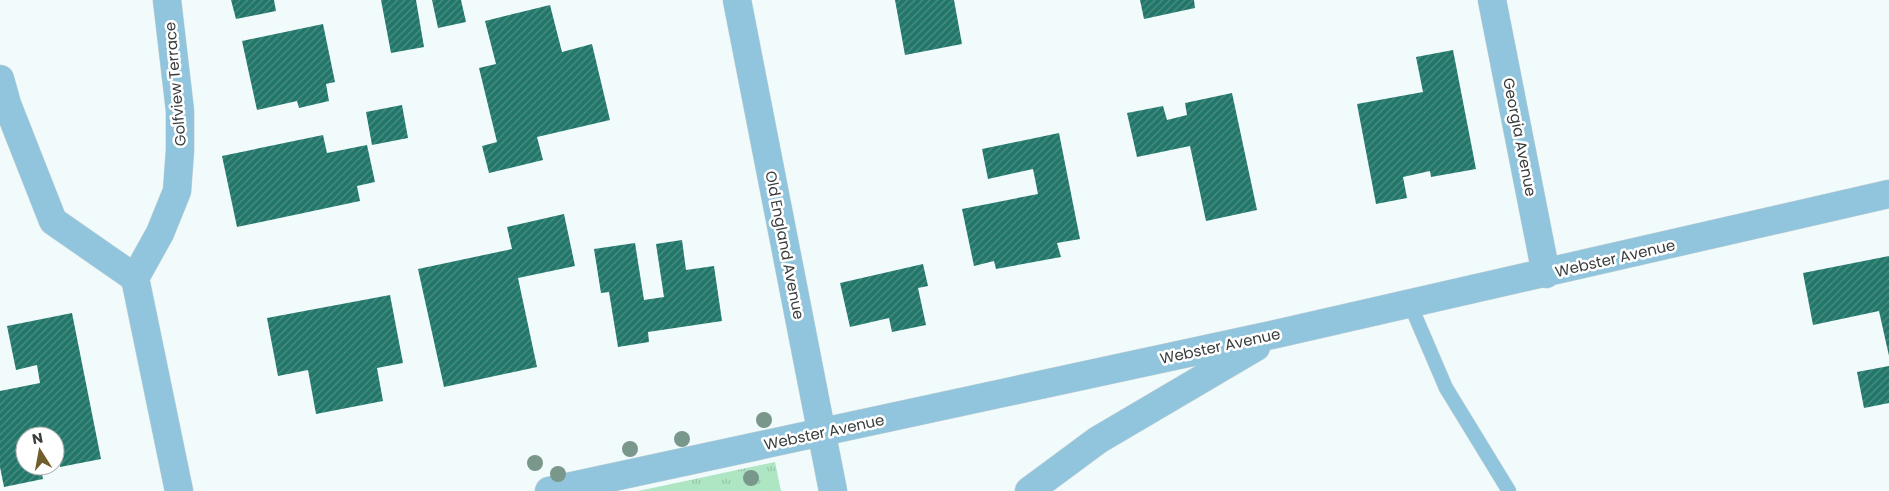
<svg xmlns="http://www.w3.org/2000/svg" width="1889" height="491" font-family="Poppins,sans-serif">
<style>
.grass{fill:url(#grass-tufts)}
.building{fill:url(#building-hatch)}
.lines{fill:none;stroke-linecap:round;stroke-linejoin:round}
.service-casing{stroke:#cdd5d6;stroke-width:15}
.minor-casing{stroke:#cdd5d6;stroke-width:29}
.service{stroke:#91c5dd;stroke-width:14}
.minor{stroke:#91c5dd;stroke-width:28}
.tree{fill:#7a978b}
.labels{text-anchor:middle;dominant-baseline:central;stroke-width:5;stroke-linejoin:round;paint-order:stroke}
.street-label{font-size:15px;fill:#393d3d;stroke:#fff}
</style>
<defs>
<pattern id="grass-tufts" width="24" height="20" patternUnits="userSpaceOnUse" patternTransform="scale(1.25)"><rect width="24" height="20" fill="#aee5c3"/><path d="M3 7l-1-3M5 7V3M7 7l1-3M15 17l-1-3M17 17v-4M19 17l1-3" fill="none" stroke="#96c5a8"/></pattern>
<pattern id="building-hatch" width="6" height="6" patternUnits="userSpaceOnUse" patternTransform="scale(1.25)"><rect width="6" height="6" fill="#21776a"/><path d="M-1 1l2-2M0 6l6-6M5 7l2-2" fill="none" stroke="#528e85"/></pattern>
</defs>
<rect width="100%" height="100%" fill="#f2fbfc"/>
<path class="grass" d="M775,462L781,491H637L643,490Z"/>
<path class="building" d="M231,0H274L276,11L236,19Z
M381,0H416L424,47L391,53Z
M432,0H461L466,22L438,28Z
M895,0H954L962,44L905,55Z
M1140,0H1194L1195,8L1144,19Z
M550,5L562,52L592,44L610,120L537,137L543,160L489,173L482,146L497,142L479,68L496,64L485,21Z
M323,24L335,82L326,84L329,101L299,108L297,101L257,110L242,41Z
M1453,50L1476,169L1431,177L1430,171L1403,177L1407,198L1376,204L1357,104L1423,92L1416,57Z
M1232,93L1257,210L1206,221L1190,146L1137,157L1127,113L1163,106L1167,120L1187,115L1185,103Z
M402,105L408,138L372,145L366,112Z
M1059,133L1080,239L1057,243L1061,257L996,269L994,261L974,266L962,209L1038,194L1033,169L988,179L982,149Z
M323,135L327,153L367,145L375,182L357,186L360,201L237,227L222,156Z
M564,214L575,266L518,278L537,367L444,387L418,269L512,249L507,227Z
M682,240L686,270L714,266L722,321L648,332L649,342L618,347L609,292L601,293L594,249L635,243L644,300L664,297L656,244Z
M1889,256V356L1879,311L1813,325L1803,273Z
M923,264L928,286L918,288L926,325L892,332L889,318L850,327L840,283Z
M390,295L403,363L377,368L383,401L316,414L308,370L278,376L267,318Z
M72,313L101,459L60,467V465L55,466V436H25V466L49,467L41,469L43,479L4,487L0,467V391L40,383L37,365L16,370L7,326Z
M1889,366V403L1864,408L1857,372Z"/>
<g class="lines">
<defs>
<path id="service" d="M1410,304L1446,388L1509,491"/>
<path id="minor" d="M167,0L180,111V150L177,191L160,233L135,278L179,491
M737,0L833,491
M1492,0L1546,274
M0,79L7,104L53,221L135,278
M549,491L1276,334L1889,194
M1029,491L1098,440L1256,347"/>
</defs>
<use href="#service" class="service-casing"/>
<use href="#minor" class="minor-casing"/>
<use href="#service" class="service"/>
<use href="#minor" class="minor"/>
</g>
<g class="tree">
<circle cx="764" cy="420" r="8"/>
<circle cx="682" cy="439" r="8"/>
<circle cx="630" cy="449" r="8"/>
<circle cx="535" cy="463" r="8"/>
<circle cx="558" cy="474" r="8"/>
<circle cx="751" cy="478" r="8"/>
</g>
<g class="labels">
<g class="street-label">
<text transform="translate(175 84) rotate(-95)">Golfview Terrace</text>
<text transform="translate(1520 137) rotate(79)">Georgia Avenue</text>
<text transform="translate(785 245) rotate(79)">Old England Avenue</text>
<text transform="translate(1615 258) rotate(-13)">Webster Avenue</text>
<text transform="translate(1220 346) rotate(-12)">Webster Avenue</text>
<text transform="translate(824 432) rotate(-12)">Webster Avenue</text>
</g>
</g>
<g transform="translate(40 451) rotate(349)"><circle r="24" fill="#ffffff" stroke="#b0b1b1"/>
<path d="M0-4L9 19L0 12L-9 19Z" fill="#715c2b"/>
<text y="-8" font-size="14" font-weight="bold" text-anchor="middle" fill="#393d3d">N</text>
</g>
</svg>
